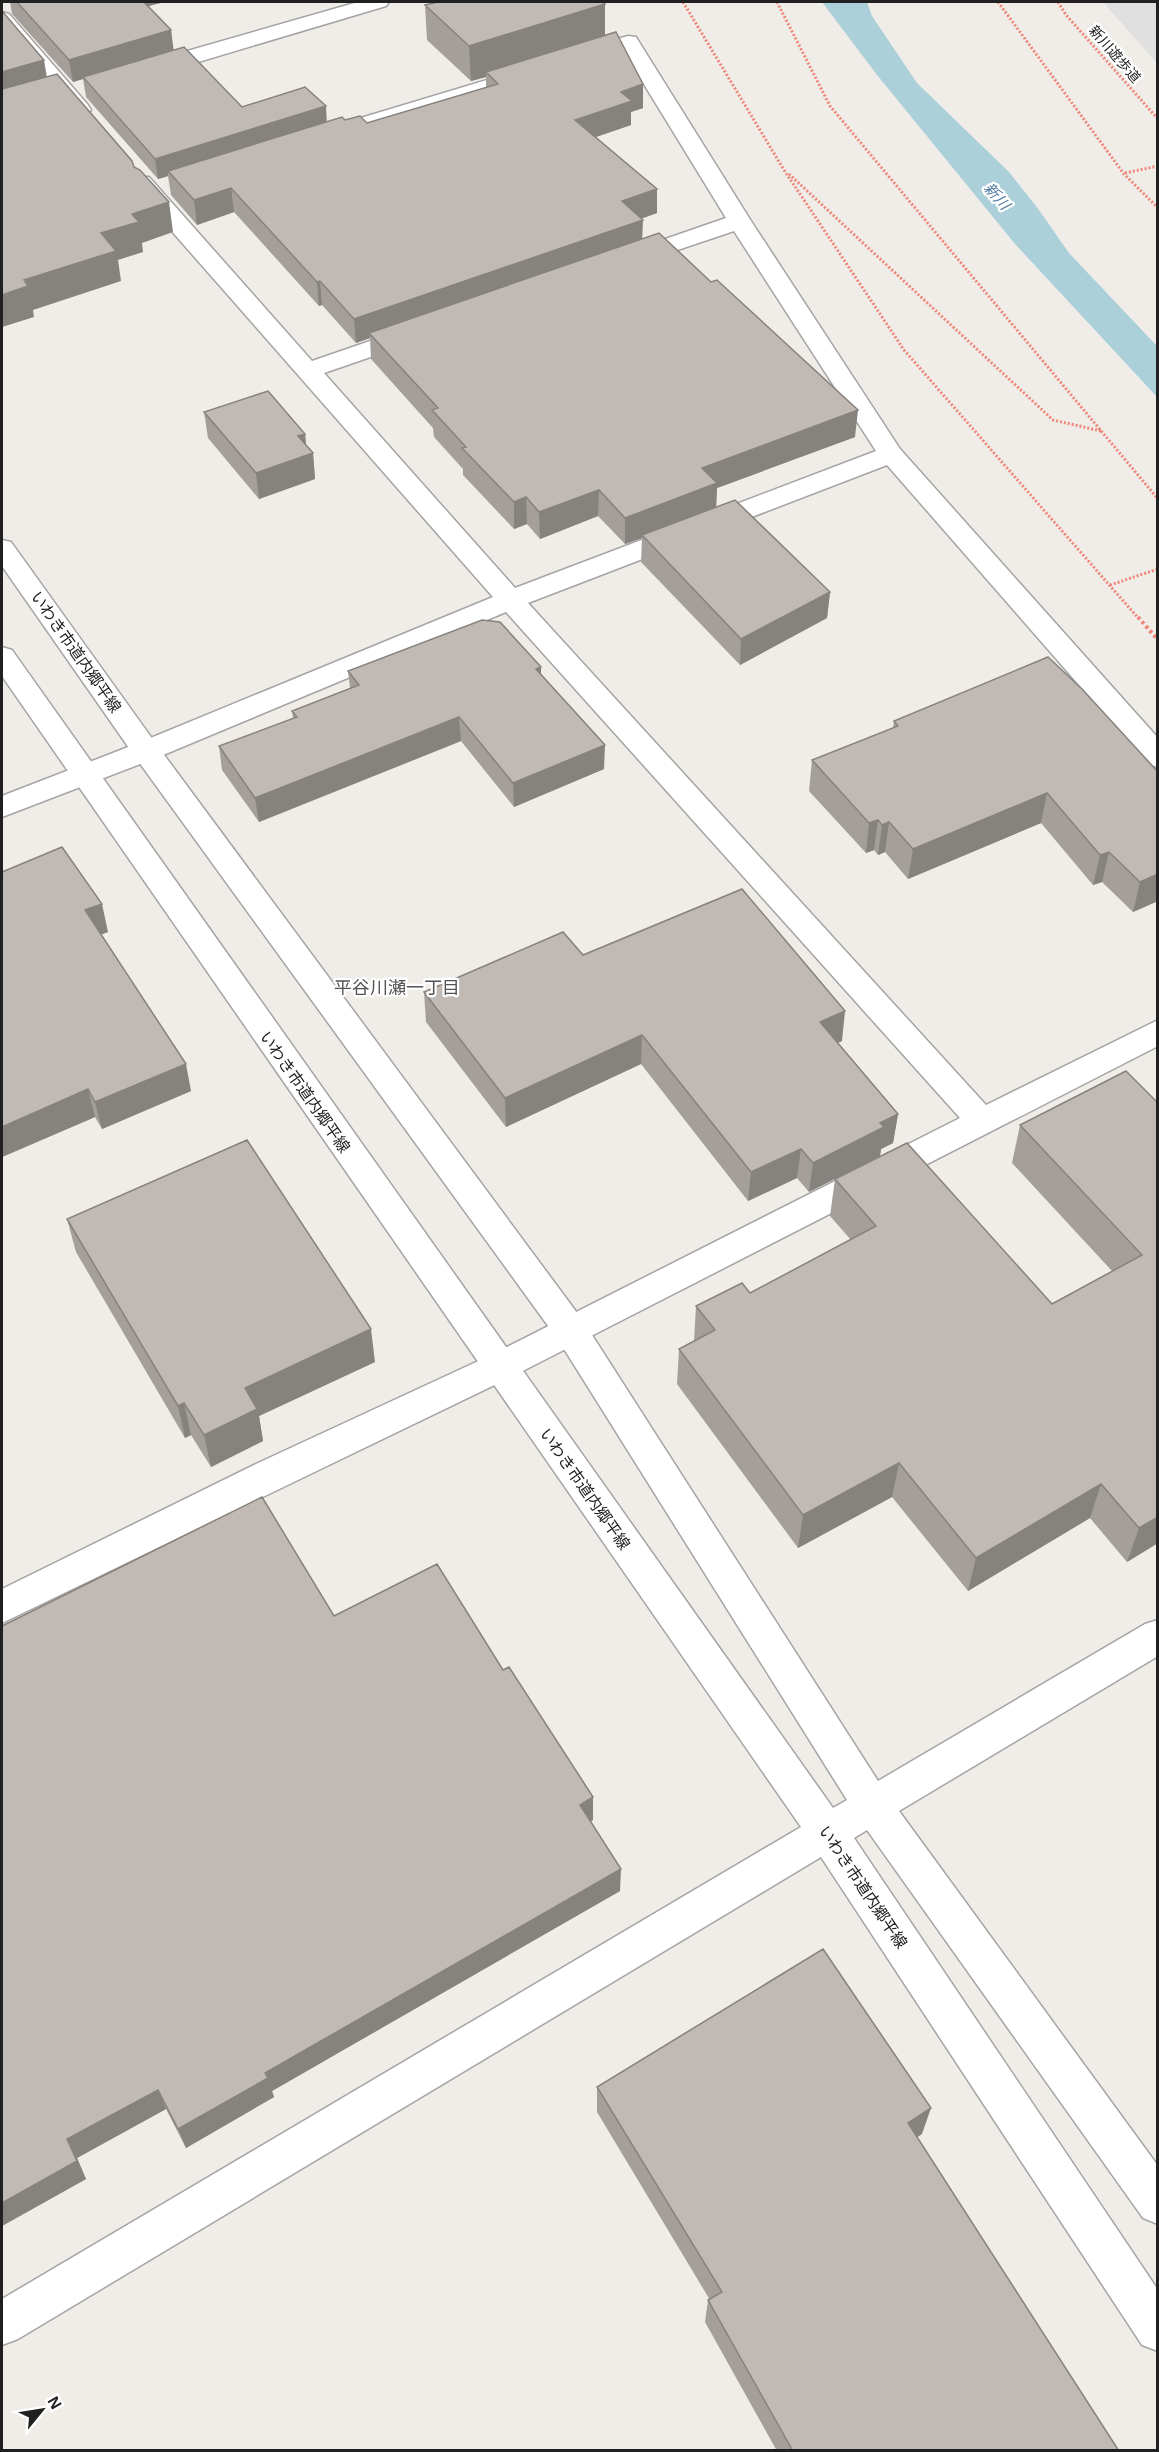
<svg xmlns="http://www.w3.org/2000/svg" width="1159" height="2452" font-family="Arial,'Noto Sans JP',sans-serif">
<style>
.parking{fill:#e0e0e0}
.water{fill:#acd0da}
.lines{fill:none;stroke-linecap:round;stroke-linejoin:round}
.minor-casing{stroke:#a4a4a4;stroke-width:3}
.tertiary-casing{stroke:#a4a4a4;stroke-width:3}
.path-far1{stroke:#f08579;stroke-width:3;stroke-dasharray:2 2;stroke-linecap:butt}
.path{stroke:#f08579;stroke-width:4;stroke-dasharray:3 3;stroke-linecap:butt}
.minor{fill:#fff;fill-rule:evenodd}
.tertiary{fill:#fff;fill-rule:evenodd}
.wall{fill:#a59f9b}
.shaded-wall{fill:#86827e}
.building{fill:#c0b9b4;stroke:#86827e;stroke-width:1.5}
.labels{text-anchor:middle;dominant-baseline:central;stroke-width:4.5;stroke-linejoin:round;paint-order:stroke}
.far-street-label{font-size:14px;fill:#202020;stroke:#fff}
.far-water-label{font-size:15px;font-style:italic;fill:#507aa2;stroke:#fff}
.street-label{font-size:16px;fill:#202020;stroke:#fff}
.neighbourhood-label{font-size:18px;fill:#535353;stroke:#fff}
</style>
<rect width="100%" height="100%" fill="#f0ede8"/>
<path class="parking" d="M1103,2H1157V63L1108,8Z"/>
<path class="water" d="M822,2H867L872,16L917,83L1009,172L1039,210L1069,253L1157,346V397L1015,244L877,75Z"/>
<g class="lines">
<defs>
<path id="minor" d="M358,2H389L386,6L158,74H142L139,69L142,64Z
M2,12L9,14L88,105L91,110L88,115H72L2,31Z
M628,36L636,37L639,42L751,221L900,449L1158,738V767L1148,764L887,465L528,603L986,1105L1158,1020V1046L511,1377L2,1623V1589L258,1463L487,1357L960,1118L506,612L156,758L2,817V796L136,744L493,597L133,187L130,182L133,177H149L312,361L402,330L411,328L420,330L423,335L420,340L324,373L515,588L876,451L734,231L630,266L622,264L618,259L622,254L726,218L623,50L579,63L571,62L568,57L571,52Z
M530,67L538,68L541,73L538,78L370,130H354L351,125L354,120Z"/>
<path id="tertiary" d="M2,540L11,542L156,744L583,1321L878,1781L1145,1624L1158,1620V1656L899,1811L1158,2166V2224L1143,2218L867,1830L854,1838L1158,2290V2351L1142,2345L821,1857L18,2339L2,2345V2299L801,1827L2,676V647L12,650L833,1808L847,1800L559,1341L136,758L2,566Z"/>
</defs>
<use href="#minor" class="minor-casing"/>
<use href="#tertiary" class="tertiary-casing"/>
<path class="path-far1" d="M683,2L784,170L904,350L1139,619
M777,2L830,106L1158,499
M998,2L1124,174L1158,208
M1058,2L1066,15L1158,119
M1125,173L1158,166
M789,174L1053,420L1101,431
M1110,585L1158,569"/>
<path class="path" d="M1138,617L1158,640"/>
<use href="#minor" class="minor"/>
<use href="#tertiary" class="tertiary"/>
</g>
<path class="wall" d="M10,2H164L148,6L171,30L173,50L242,107L327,122L345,120L367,123L486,87V77L471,81L427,40L425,5L433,3V2H602L605,35L643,84V108L631,112V125L596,137L657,189V213L641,219L642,239L855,437L717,488L716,507L830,592L827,618L740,665L641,562L642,538L625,544L598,516L540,539L527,524L514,529L463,475V469L434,437L433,428L371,359L370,338L356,343L322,305L319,306L234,212L197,225L171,195L168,176L158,179L86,97L83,79L73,82L12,14Z
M204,412L305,434L306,445L313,453L315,479L259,499L208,438Z
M541,667V674L604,769L514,807L461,741L259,822L222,770L219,746L293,719L292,711L350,688L348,671Z
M894,721L1158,772V901L1133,912L1102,882L1093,885L1041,823L908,879L885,852L878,855L874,850L866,853L809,791L812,760L893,728Z
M2,872L108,932L101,934L191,1091L102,1129L95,1117L2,1157Z
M583,955L842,1041L837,1043L898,1114L893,1143L881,1149L880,1156L809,1192L797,1178L748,1201L641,1064L506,1127L426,1022L424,992Z
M1158,1103V1543L1127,1562L1090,1518L968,1591L892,1497L798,1548L677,1384L679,1349L694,1341L696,1306L750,1293L851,1240L830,1216L835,1179L1052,1304L1112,1271L1012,1163L1020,1125Z
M67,1219L375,1362L259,1416L263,1441L211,1467L191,1435L185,1438L76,1252Z
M334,1616L593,1820L590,1822L620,1891L272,2091L274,2097L186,2148L166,2109L77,2158L86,2179L2,2226V1626Z
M597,2087L922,2134L917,2137L1119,2451H777L705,2322L708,2300H710L597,2112Z"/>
<path class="shaded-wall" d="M133,2H164L134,10Z
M605,4V39L486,72V77L471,81L469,46Z
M171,30L174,53L83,77V79L73,82L69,60Z
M44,60L49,90L2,104V72Z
M643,84V108L631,112V125L575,144V120L621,92Z
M326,106L327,126L168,171V176L158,179L155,159Z
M231,188L234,212L197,225L194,200Z
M657,189V213L622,225V201Z
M169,202L173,232L142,243L143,252L118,260L121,281L33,310L34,317L2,327V295L132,214Z
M643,220L642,244L369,333L370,338L356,343L354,319Z
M320,281L322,305L319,306L317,282Z
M858,410L855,437L717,488L716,510L642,535V538L625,544V518L702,468Z
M305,434L307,455L313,453L315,479L259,499L256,473L298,436Z
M599,490L598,516L540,539L539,512Z
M526,497L527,524L514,529V502Z
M830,592L827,618L740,665L741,639Z
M541,667V691L536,669Z
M459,717L461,741L259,822L255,798Z
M605,745L604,769L514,807L513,783Z
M1047,793L1041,823L908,879L913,849Z
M878,820L874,850L866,853L869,823Z
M889,822L885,852L878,855L882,825Z
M1109,852L1102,882L1093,885L1100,855Z
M1158,874V901L1133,912L1140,882Z
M102,904L108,932L92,938L85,910Z
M845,1011L842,1041L817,1052L820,1022Z
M642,1035L641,1064L506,1127L505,1098Z
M186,1064L191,1091L102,1129L95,1102Z
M88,1089L95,1117L2,1157V1127Z
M898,1114L893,1143L881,1149L880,1156L809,1192L813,1163L880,1123Z
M801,1149L797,1178L748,1201L751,1172Z
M371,1329L375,1362L259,1416L263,1441L211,1467L204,1435L245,1388Z
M184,1403L191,1435L185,1438L178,1406Z
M899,1463L892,1497L798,1548L803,1515Z
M1101,1484L1090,1518L968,1591L976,1558Z
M1158,1517V1543L1127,1562L1139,1528Z
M593,1797V1820L580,1828V1805Z
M621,1869L620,1891L272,2091L274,2097L186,2148L178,2129L265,2073Z
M158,2090L166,2109L77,2158L86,2179L2,2226V2203L67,2139Z
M931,2108L922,2134L900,2148L908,2123Z"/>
<path class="building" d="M17,2H144L171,30L69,60Z
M438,2H602L605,4L469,46L425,5Z
M2,11L44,60L2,72Z
M616,32L643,84L621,92L632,101L575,120L657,189L622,201L643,220L354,319L320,281L317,282L231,188L194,200L168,171L342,117L345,120L360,116L367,123L498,84L486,72Z
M184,47L242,107L305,87L326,106L155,159L83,77Z
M57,74L132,161L134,167L140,170L169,202L132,214L139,222L101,233L116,251L24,280L28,286L2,295V89Z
M659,233L711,282L717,280L858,410L702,468L717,483L625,518L599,490L539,512L526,497L514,502L462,448L466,447L432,410L438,408L369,333Z
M268,391L305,434L298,436L313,453L256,473L204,412Z
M735,500L830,592L741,639L642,535Z
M482,620L500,622L541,667L536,669L605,745L513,783L459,717L255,798L219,746L297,717L292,711L359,685L348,671Z
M1048,657L1082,689L1158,772V874L1140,882L1109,852L1100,855L1047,793L913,849L889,822L882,825L878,820L869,823L812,760L898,726L894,721Z
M62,847L102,904L85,910L186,1064L95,1102L88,1089L2,1127V872Z
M742,889L845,1011L820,1022L898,1114L880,1123L884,1127L813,1163L801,1149L751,1172L642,1035L505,1098L424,992L563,932L583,955Z
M1126,1071L1158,1103V1517L1139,1528L1101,1484L976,1558L899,1463L803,1515L679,1349L715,1330L696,1306L742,1283L750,1293L876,1226L835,1179L907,1143L1052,1304L1142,1255L1020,1125Z
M247,1140L371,1329L245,1388L257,1409L204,1435L184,1403L178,1406L67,1219Z
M262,1497L334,1616L437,1564L503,1670L509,1667L593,1797L580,1805L621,1869L265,2073L268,2078L178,2129L158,2090L67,2139L77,2161L2,2203V1626Z
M823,1949L931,2108L908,2123L1119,2451H793L708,2300L722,2292L597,2087Z"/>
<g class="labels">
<g class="far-street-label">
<text transform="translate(1115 54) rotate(49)">新川遊歩道</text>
</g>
<g class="far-water-label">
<text transform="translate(997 196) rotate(48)">新川</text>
</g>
<g class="street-label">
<text transform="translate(76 652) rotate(55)">いわき市道内郷平線</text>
<text transform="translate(305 1092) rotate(55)">いわき市道内郷平線</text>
<text transform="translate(585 1489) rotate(55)">いわき市道内郷平線</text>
<text transform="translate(863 1887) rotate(56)">いわき市道内郷平線</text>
</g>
<g class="neighbourhood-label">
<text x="397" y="988">平谷川瀬一丁目</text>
</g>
</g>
<rect width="1159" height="2452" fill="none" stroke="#202020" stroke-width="6"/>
<g transform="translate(42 2410) rotate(60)" stroke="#ffffff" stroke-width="4.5" paint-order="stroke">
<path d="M0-4.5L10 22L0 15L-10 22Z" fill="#202020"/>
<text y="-9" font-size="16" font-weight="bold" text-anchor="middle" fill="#202020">N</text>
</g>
</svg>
